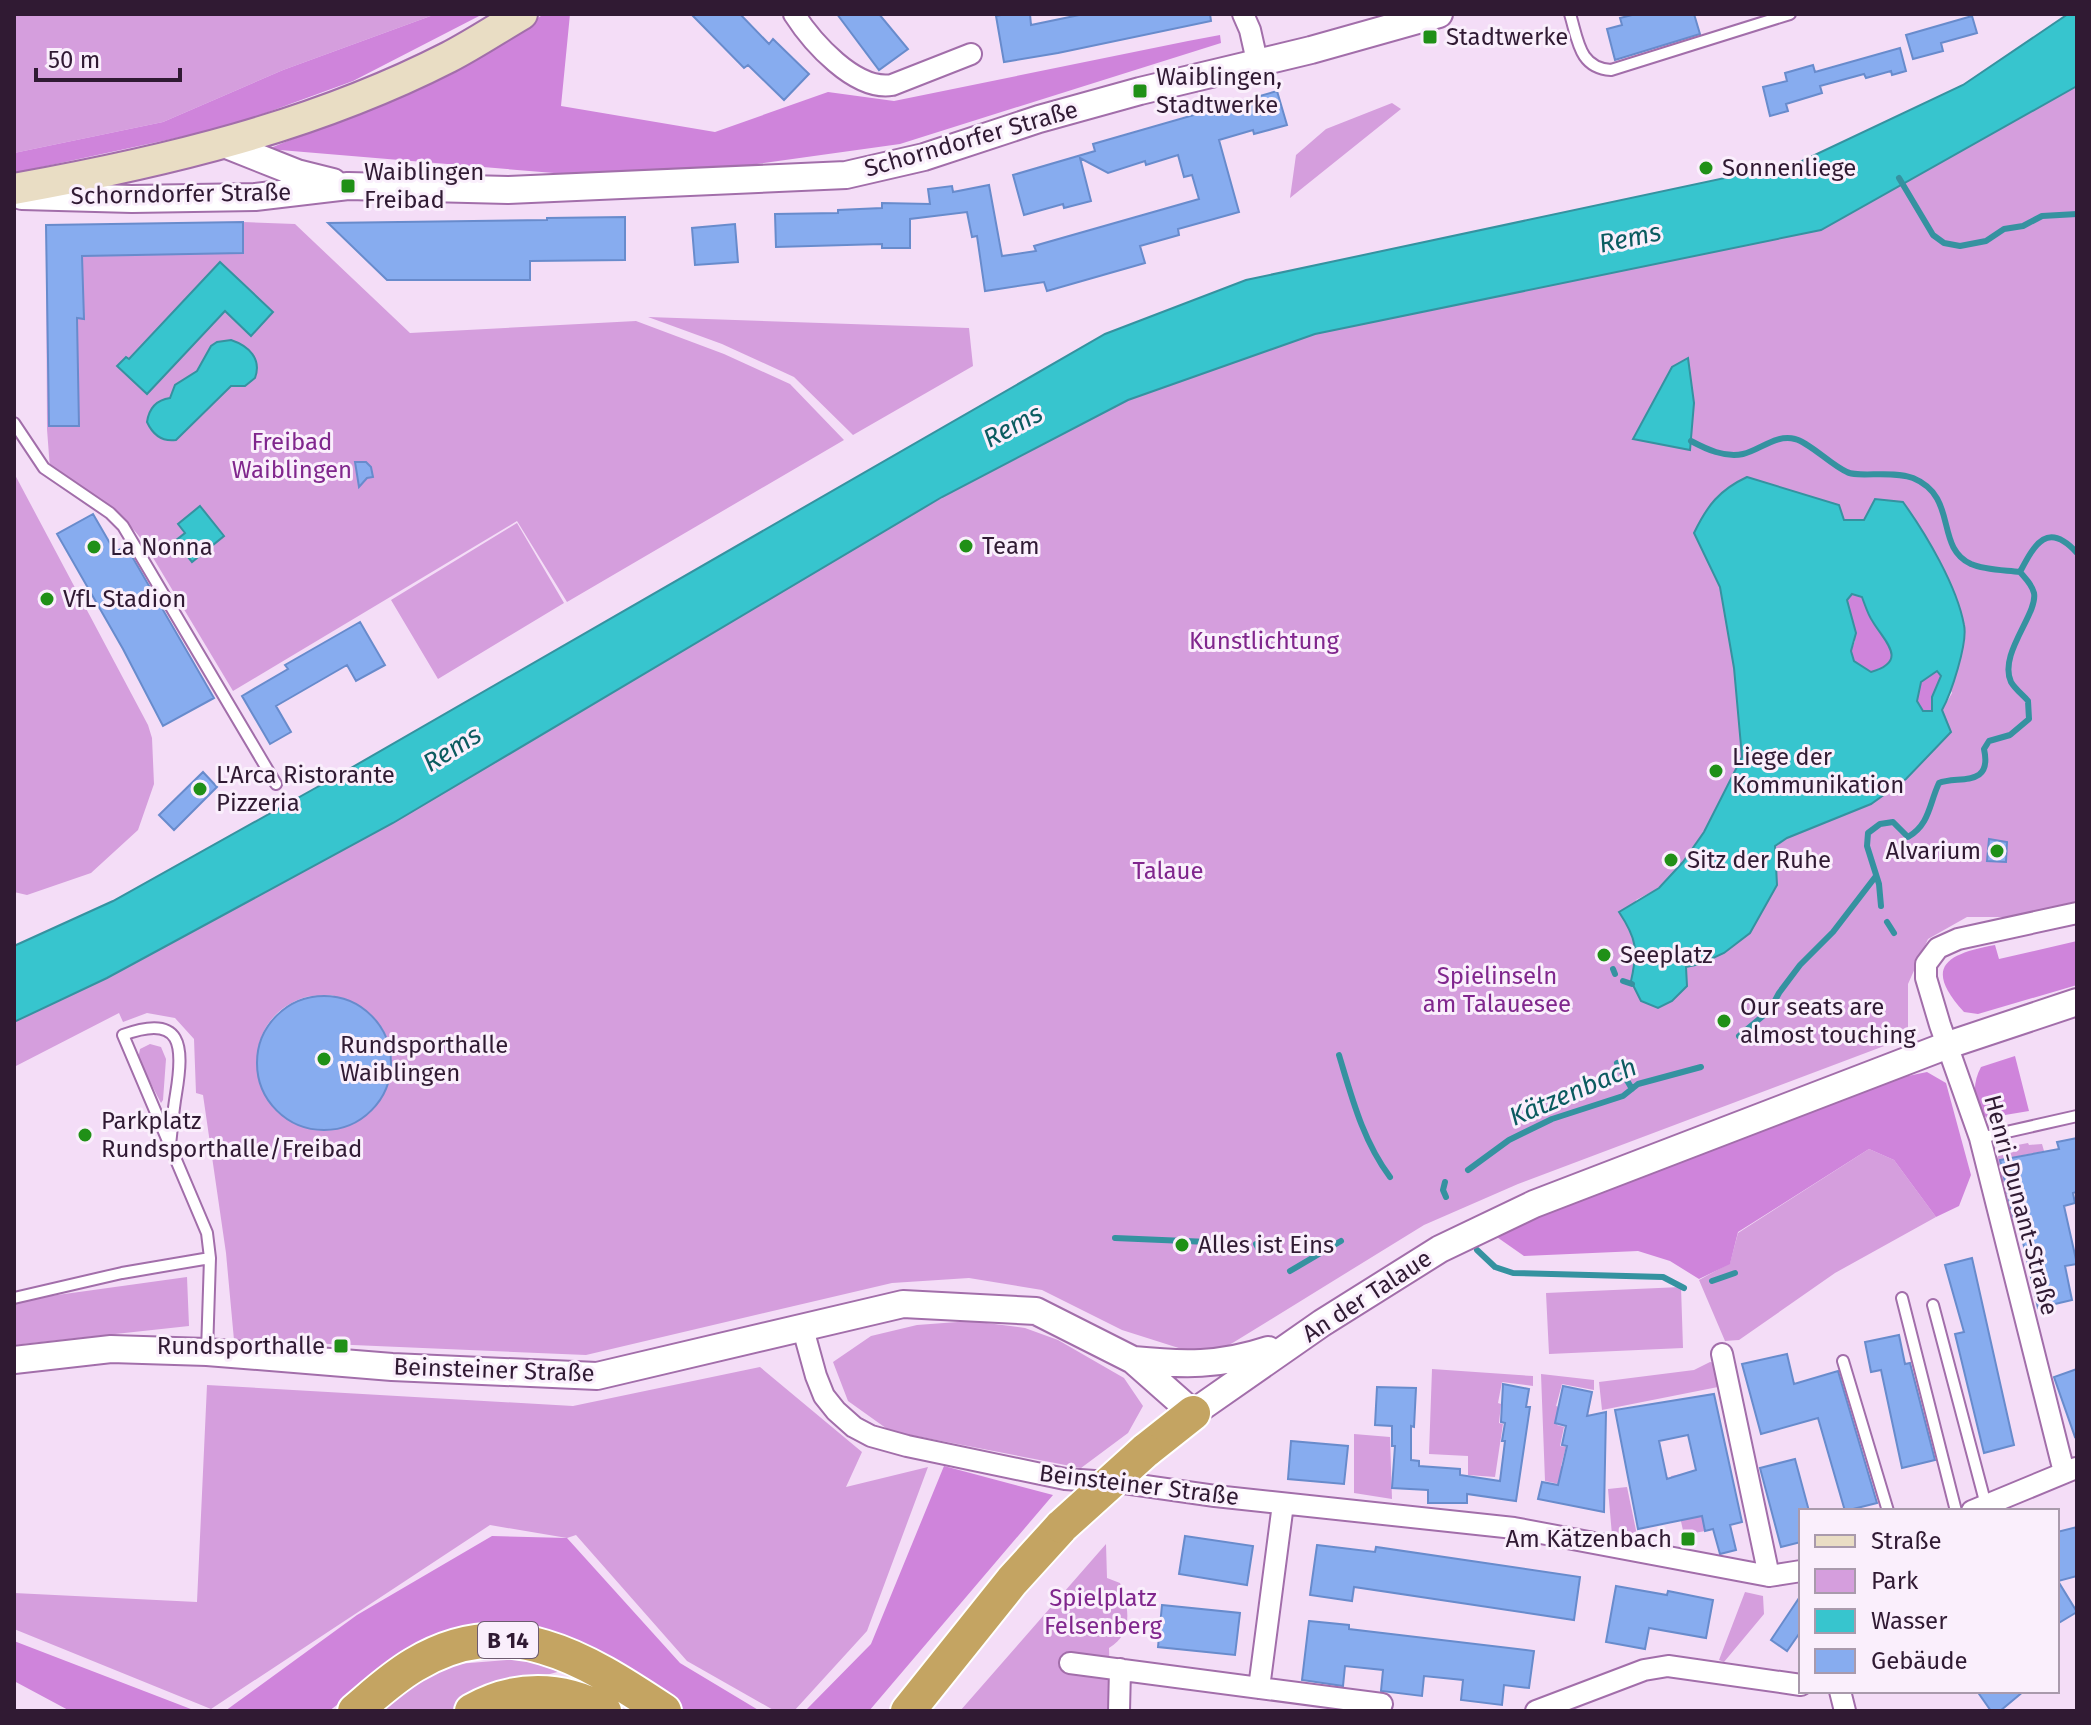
<svg xmlns="http://www.w3.org/2000/svg" width="2091" height="1725" font-family="'Fira Sans',sans-serif">
<style>
.green{fill:#d59edd;fill-rule:evenodd}
.forest{fill:#cf84db}
.water{fill:#37c5ce;stroke:#3592a0;stroke-width:2;fill-rule:evenodd}
.lines{fill:none;stroke-linecap:round;stroke-linejoin:round}
.stream{stroke:#3592a0;stroke-width:6}
.building{fill:#87acef;stroke:#688bcc;stroke-width:2;fill-rule:evenodd}
.service-casing{stroke:#a26eaa;stroke-width:14}
.minor-casing{stroke:#a26eaa;stroke-width:24}
.tertiary-casing{stroke:#a26eaa;stroke-width:30}
.secondary-casing{stroke:#a26eaa;stroke-width:34}
.trunk-casing{stroke:#fff;stroke-width:38}
.service{stroke:#fff;stroke-width:10}
.minor{stroke:#fff;stroke-width:20}
.tertiary{stroke:#fff;stroke-width:26}
.secondary{stroke:#e9ddc4;stroke-width:30}
.trunk{stroke:#c4a462;stroke-width:34}
.trunk-bridge-casing{stroke:#fff;stroke-width:38;stroke-linecap:butt}
.trunk-bridge{stroke:#c4a462;stroke-width:34}
.poi-dot{fill:#209017;stroke:#faeffc;stroke-width:3}
.labels{text-anchor:middle;dominant-baseline:central;stroke-width:6;stroke-linejoin:round;paint-order:stroke}
.shield{fill:#faeffc;stroke:#6d5a6f;stroke-width:2}
.shield-label{font-size:22px;font-weight:bold;fill:#301a33}
.poi-label{font-size:24px;fill:#301a33;stroke:#faeffc;text-anchor:start}
.street-label{font-size:24px;fill:#301a33;stroke:#faeffc}
.park-label{font-size:24px;fill:#80268d;stroke:#faeffc}
.water-label{font-size:26px;font-style:italic;fill:#0b5b60;stroke:#faeffc}
</style>
<rect width="100%" height="100%" fill="#f4ddf7"/>
<path class="green" d="M14,14H436L283,70L163,122L14,153Z
M2077,86V901L2012,917H1967L1928,939L1908,984V1037L1518,1184L1424,1225L1226,1347L1185,1350L1122,1330L1042,1290L969,1278L892,1283L586,1355L234,1340L226,1253L203,1095L196,1093L194,1039L175,1018L147,1013L123,1022L119,1013L14,1067V1022L107,978L943,497L1128,400L1315,334L1821,230ZM1659,394L1690,449L1634,439ZM1747,477L1779,487L1843,520H1864L1870,512L1952,693L1942,710L1951,732L1935,749L1775,846L1777,885L1700,964L1686,967L1641,1001L1631,981L1637,956L1632,932L1636,900L1659,888L1683,862L1704,832L1742,757L1734,668L1720,587L1694,533ZM331,995C377,1008 406,1043 384,1091C376,1109 359,1124 338,1128C252,1144 224,1022 306,997C314,995 323,996 331,995Z
M1392,103L1401,109L1290,198L1296,155L1326,129Z
M243,222L295,224L410,333L636,321L724,354L790,384L844,440L567,602L517,521L233,691L143,541C117,508 87,488 50,469L47,429L46,225Z
M648,317L969,328L973,366L853,435L794,377L722,344Z
M14,473L148,725L152,738L154,784L138,830L91,873L27,895L14,892Z
M517,523L564,603L438,679L391,600Z
M150,1044L161,1047L166,1059L163,1100L161,1103L138,1059L140,1049Z
M2028,1143L2029,1145L2042,1144L2044,1151L2000,1160L2005,1182L1997,1184L1993,1167L2002,1148Z
M1869,1149L1894,1160L1936,1217L1835,1273L1739,1340L1725,1341L1699,1280L1730,1263L1738,1233Z
M187,1277L189,1326L14,1345V1301Z
M1681,1287L1683,1348L1549,1354L1546,1293Z
M971,1321L1025,1328L1058,1340L1124,1378L1143,1406L1128,1433L1081,1468L890,1431L848,1401L833,1362L871,1336L917,1325Z
M1710,1362L1715,1363L1723,1386L1602,1410L1599,1382L1694,1370Z
M760,1367L862,1452L846,1487L928,1467L867,1631L794,1711H775L687,1661L576,1535L567,1538L490,1525L211,1709L14,1629V1593L197,1602L207,1385L573,1406Z
M1432,1369L1533,1376V1386L1502,1382L1498,1403L1501,1404L1499,1423L1503,1424L1495,1477L1468,1475V1456L1429,1454Z
M1541,1374L1594,1380V1390L1562,1384L1556,1406L1562,1408L1557,1425L1564,1427L1560,1446L1566,1447L1561,1466L1568,1468L1564,1485L1545,1481Z
M1354,1434L1390,1437L1392,1499L1354,1493Z
M1692,1472L1705,1531L1684,1535L1671,1476Z
M1627,1487L1637,1535H1612L1608,1489Z
M1106,1544L1107,1578L1120,1583C1129,1607 1134,1633 1109,1648L1111,1711H960Z
M1745,1592L1763,1596L1764,1614L1724,1662L1719,1660Z
M532,1658L561,1671L473,1695L457,1711H371L432,1666Z"/>
<path class="forest" d="M436,14H483L353,81L227,127L14,173V153L163,122L283,70Z
M544,14H570L561,106L715,132L828,92L894,101L1188,41L1220,35L1221,43L900,144L677,175L566,174L268,149L450,75Z
M1851,594L1862,597C1865,605 1868,615 1873,622C1885,642 1909,660 1871,672L1854,661L1851,651L1855,641L1847,600Z
M1937,671L1941,676L1932,711H1923L1917,701L1921,682Z
M2077,941V985L1978,1014L1964,1012C1923,967 1946,954 1995,945L1999,959Z
M2015,1056L2029,1111L1987,1118C1972,1106 1972,1083 1981,1067Z
M1927,1072L1946,1083L1971,1175L1959,1206L1936,1217L1894,1160L1869,1149L1738,1232L1730,1264L1699,1279L1670,1261L1638,1251L1524,1256L1494,1235L1620,1181L1903,1077Z
M944,1466L1053,1495L869,1711H805L871,1644Z
M492,1536L567,1538L680,1663L760,1711H686L604,1653L521,1627L415,1646L329,1711H225L357,1615Z
M14,1641L196,1711H70L14,1681Z"/>
<path class="water" d="M2068,14H2077V86L1821,230L1315,334L1128,400L942,497L393,823L107,978L14,1022V946L113,901L337,776L1105,334L1246,280L1800,162L1963,85Z
M220,262L273,312L251,336L225,311L147,394L117,366L126,357L129,359Z
M231,340C249,346 262,359 255,378L245,386H231L176,440C162,442 153,435 147,422C149,408 156,400 170,398L175,385L197,371L211,346L217,342Z
M1688,358L1694,403L1690,450L1633,439L1672,367Z
M1747,477L1839,505L1844,520H1864L1875,499L1903,502C1926,534 1957,586 1964,625C1968,643 1951,694 1942,710L1951,732L1906,779L1871,804L1787,838L1775,846L1777,885L1750,933L1724,953L1700,964L1686,967L1687,986L1672,1001L1658,1008L1641,1001L1631,981C1638,950 1637,939 1619,912L1659,888L1683,862L1704,832L1742,757L1734,668L1720,587L1694,533C1707,506 1719,490 1747,477ZM1852,594L1862,597C1865,605 1868,615 1873,622C1885,642 1909,661 1871,672L1854,661L1851,651L1856,633L1847,600ZM1937,671L1941,676L1932,697V711H1923L1917,701L1921,682Z
M200,506L224,536L192,562L175,541L185,533L178,524Z"/>
<g class="lines">
<path class="stream" d="M1899,178L1933,235L1944,243L1960,246L1986,241L2004,229L2023,226L2042,216L2077,214
M1691,441C1706,449 1725,458 1743,454C1760,450 1776,434 1795,439C1809,442 1832,466 1847,472C1858,478 1892,470 1913,478C1959,497 1934,547 1971,564C1985,570 2004,570 2020,572
M2020,572C2035,543 2048,521 2077,553
M1881,906L1879,884L1867,846L1868,833L1880,824L1893,822L1908,837C1930,824 1929,804 1939,783C1956,775 1993,789 1984,749L1989,741L2010,735L2029,719L2028,701C2023,695 2015,689 2011,682C1998,654 2038,614 2034,593C2032,584 2025,578 2020,572
M1887,922L1894,933
M1613,969L1615,974
M1623,981L1632,984
M1739,1036L1770,1010L1779,993L1800,965L1833,932L1876,876
M1339,1055C1352,1098 1363,1141 1390,1177
M1617,1063L1632,1089
M1468,1170L1509,1140L1552,1119L1623,1096L1638,1084L1701,1067
M1445,1182L1443,1190L1446,1197
M1115,1238L1232,1243
M1256,1244L1259,1250L1272,1251
M1477,1250L1495,1267L1513,1273L1663,1277L1684,1288
M1290,1271L1341,1241
M1712,1281L1735,1273"/>
</g>
<path class="building" d="M691,14H740L769,44L773,39L809,74L784,100L748,65L744,68Z
M837,14H879L908,49L879,70Z
M1006,14H1030L1031,25L1084,14H1210L1211,21L1058,53L1004,62L996,16Z
M1636,14H1694L1700,34L1615,60L1607,29L1622,25L1620,18Z
M1972,16L1977,33L1941,43L1943,51L1913,59L1906,35Z
M1900,48L1906,71L1892,75L1891,71L1866,78L1864,74L1820,86L1822,93L1786,104L1788,111L1770,116L1763,87L1787,81L1785,73L1813,65L1815,72Z
M1277,91L1287,125L1254,134L1253,130L1219,140L1239,212L1178,229L1179,235L1140,246L1145,263L1047,291L1044,282L985,291L977,236L972,237L967,212L910,219V248H882V244L776,247L775,214L838,213V210L882,208V203L930,204L928,189L952,186L953,192L989,185L1002,256L1036,251L1034,246L1199,199L1192,175L1184,177L1178,155L1146,165L1145,161L1108,173L1080,158L1091,201L1064,208L1063,204L1024,215L1013,175L1095,151L1093,144Z
M625,217V260L530,261V280H387L328,223L547,220V218Z
M243,222V253L82,256L84,319L77,318L79,426H49L46,225Z
M735,224L738,262L695,265L692,228Z
M355,462H366L371,467L373,477L367,478L359,487Z
M93,514L115,552L126,546L214,698L163,726L123,649L57,534Z
M360,622L385,665L356,681L347,665L276,706L291,732L270,744L242,696L288,669L285,665Z
M203,772L217,787L174,830L159,815Z
M1989,839L2007,842L2006,862L1987,861Z
M257 1063a67 67 0 1 1 134 0a67 67 0 1 1-134 0Z
M2077,1138V1192L2073,1193L2075,1203L2064,1206L2077,1264L2065,1266L2072,1300L2038,1308L2017,1216L2013,1217L2000,1160L2059,1149L2057,1142Z
M1972,1258L2014,1445L1984,1453L1955,1334L1964,1332L1945,1265Z
M1899,1335L1905,1364L1910,1363L1935,1460L1902,1468L1881,1370L1871,1372L1865,1342Z
M1787,1354L1794,1384L1838,1371L1877,1503L1845,1511L1818,1418L1761,1434L1742,1364Z
M2077,1369V1436L2075,1437L2054,1377Z
M1503,1384L1529,1389L1526,1407H1530L1516,1501L1467,1494V1503H1428V1490L1392,1488L1395,1446H1392V1426L1375,1425L1377,1387L1416,1388L1414,1427L1411,1426V1460L1419,1461V1466L1460,1469V1475L1500,1481L1505,1441H1502L1505,1423L1501,1422Z
M1563,1386L1592,1392L1587,1416L1606,1412L1604,1512L1538,1499L1542,1482L1558,1485L1567,1446L1562,1445L1566,1426L1555,1423Z
M1714,1394L1742,1522L1730,1525L1736,1550L1720,1554L1713,1529L1705,1531L1702,1516L1638,1529L1615,1410ZM1688,1435L1696,1470L1667,1479L1659,1441Z
M1291,1441L1348,1446L1344,1484L1288,1479Z
M1795,1459L1809,1511H1801V1542L1781,1547L1760,1468Z
M2077,1527V1576L2058,1581L2077,1612L2057,1624V1532Z
M1185,1536L1253,1546L1247,1585L1179,1574Z
M1317,1545L1375,1552L1376,1547L1580,1577L1574,1620L1354,1587L1352,1601L1310,1595Z
M1616,1586L1667,1595L1668,1591L1713,1600L1706,1638L1649,1628L1645,1649L1606,1642Z
M1801,1595V1631L1787,1651L1771,1640Z
M1162,1605L1240,1613L1235,1655L1158,1647Z
M1309,1621L1349,1625V1629L1374,1632L1534,1651L1529,1688L1504,1685L1502,1705L1461,1700L1463,1680L1424,1676L1422,1696L1381,1691L1383,1670L1345,1666L1343,1686L1302,1680Z
M1977,1691H2024L2000,1711H1991Z"/>
<g class="lines">
<defs>
<path id="service" d="M1570,14C1578,40 1579,68 1611,70L1790,14
M14,423L44,468L110,513L123,526L276,784
M1980,1138L2077,1116
M170,1145C172,1128 173,1111 176,1094C184,1046 183,1013 123,1035L207,1233L210,1258L207,1352
M14,1298L122,1273L210,1258
M1902,1298L1956,1511
M1933,1305L1986,1505
M1843,1361L1888,1511"/>
<path id="minor" d="M794,14C812,42 855,91 892,85L971,54
M1243,14L1250,30L1257,61
M803,1329L816,1376L824,1396L836,1411L854,1427L871,1436L907,1446L1065,1479L1124,1483L1215,1496L1514,1528L1769,1576L1801,1571
M1722,1354L1769,1576
M2064,1472L1980,1138L1940,1025L1926,978V964L1938,948L1958,939L2077,913
M1972,1511L2076,1468
M1070,1663L1382,1704
M1259,1688L1283,1504
M1840,1691L1845,1711
M1119,1711L1120,1669
M1536,1711L1644,1670L1668,1666L1801,1685"/>
<path id="tertiary" d="M224,144L297,173L333,182
M22,196L132,199L255,197L348,186L508,190L846,175L924,157L1039,119L1140,91L1311,50L1439,14
M14,1360L111,1349L207,1352L392,1367L597,1376L903,1304L1036,1311L1133,1360L1193,1413L1322,1323L1440,1249L1534,1204L1948,1045L2077,1002
M1133,1360C1183,1365 1220,1366 1268,1350"/>
<path id="secondary" d="M14,189C164,162 312,127 449,57C474,44 498,28 522,14"/>
<path id="trunk" d="M1145,1451L1193,1413
M355,1711C374,1695 392,1678 414,1665C507,1609 584,1658 664,1711
M472,1711C514,1687 561,1687 604,1711
M908,1711L1012,1581L1062,1526"/>
</defs>
<use href="#service" class="service-casing"/>
<use href="#minor" class="minor-casing"/>
<use href="#tertiary" class="tertiary-casing"/>
<use href="#secondary" class="secondary-casing"/>
<use href="#trunk" class="trunk-casing"/>
<use href="#service" class="service"/>
<use href="#minor" class="minor"/>
<use href="#tertiary" class="tertiary"/>
<use href="#secondary" class="secondary"/>
<use href="#trunk" class="trunk"/>
<defs>
<path id="trunk-bridge" d="M1062,1526L1145,1451"/>
</defs>
<use href="#trunk-bridge" class="trunk-bridge-casing"/>
<use href="#trunk-bridge" class="trunk-bridge"/>
</g>
<g class="poi-dot">
<rect x="1422" y="29" width="16" height="16" rx="4"/>
<rect x="1132" y="83" width="16" height="16" rx="4"/>
<circle cx="1706" cy="168" r="8"/>
<rect x="340" y="178" width="16" height="16" rx="4"/>
<circle cx="966" cy="546" r="8"/>
<circle cx="94" cy="547" r="8"/>
<circle cx="47" cy="599" r="8"/>
<circle cx="1716" cy="771" r="8"/>
<circle cx="200" cy="789" r="8"/>
<circle cx="1997" cy="851" r="8"/>
<circle cx="1671" cy="860" r="8"/>
<circle cx="1604" cy="955" r="8"/>
<circle cx="1724" cy="1021" r="8"/>
<circle cx="324" cy="1059" r="8"/>
<circle cx="85" cy="1135" r="8"/>
<circle cx="1182" cy="1245" r="8"/>
<rect x="333" y="1338" width="16" height="16" rx="4"/>
<rect x="1680" y="1531" width="16" height="16" rx="4"/>
</g>
<g class="labels">
<rect class="shield" x="478" y="1622" width="60" height="36" rx="6"/>
<g class="shield-label">
<text x="508" y="1640">B 14</text>
</g>
<g class="poi-label">
<text x="1446" y="37">Stadtwerke</text>
<text x="1156" y="77">Waiblingen,<tspan x="1156" dy="28">Stadtwerke</tspan></text>
<text x="1722" y="168">Sonnenliege</text>
<text x="364" y="172">Waiblingen<tspan x="364" dy="28">Freibad</tspan></text>
<text x="982" y="546">Team</text>
<text x="110" y="547">La Nonna</text>
<text x="63" y="599">VfL Stadion</text>
<text x="1732" y="757">Liege der<tspan x="1732" dy="28">Kommunikation</tspan></text>
<text x="216" y="775">L'Arca Ristorante<tspan x="216" dy="28">Pizzeria</tspan></text>
<text x="1981" y="851" text-anchor="end">Alvarium</text>
<text x="1687" y="860">Sitz der Ruhe</text>
<text x="1620" y="955">Seeplatz</text>
<text x="1740" y="1007">Our seats are<tspan x="1740" dy="28">almost touching</tspan></text>
<text x="340" y="1045">Rundsporthalle<tspan x="340" dy="28">Waiblingen</tspan></text>
<text x="101" y="1121">Parkplatz<tspan x="101" dy="28">Rundsporthalle/Freibad</tspan></text>
<text x="1198" y="1245">Alles ist Eins</text>
<text x="325" y="1346" text-anchor="end">Rundsporthalle</text>
<text x="1672" y="1539" text-anchor="end">Am Kätzenbach</text>
</g>
<g class="street-label">
<text transform="translate(971 139) rotate(-16)">Schorndorfer Straße</text>
<text transform="translate(181 194) rotate(-1)">Schorndorfer Straße</text>
<text transform="translate(2021 1205) rotate(75)">Henri-Dunant-Straße</text>
<text transform="translate(1367 1296) rotate(-33)">An der Talaue</text>
<text transform="translate(494 1370) rotate(2)">Beinsteiner Straße</text>
<text transform="translate(1139 1485) rotate(7)">Beinsteiner Straße</text>
</g>
<g class="park-label">
<text x="292" y="442">Freibad<tspan x="292" dy="28">Waiblingen</tspan></text>
<text x="1264" y="641">Kunstlichtung</text>
<text x="1168" y="871">Talaue</text>
<text x="1497" y="976">Spielinseln<tspan x="1497" dy="28">am Talauesee</tspan></text>
<text x="1103" y="1598">Spielplatz<tspan x="1103" dy="28">Felsenberg</tspan></text>
</g>
<g class="water-label">
<text transform="translate(1630 238) rotate(-12)">Rems</text>
<text transform="translate(1013 426) rotate(-28)">Rems</text>
<text transform="translate(452 749) rotate(-32)">Rems</text>
<text transform="translate(1573 1092) rotate(-23)">Kätzenbach</text>
</g>
</g>
<rect width="2091" height="1725" fill="none" stroke="#301a33" stroke-width="32"/>
<rect x="1799" y="1509" width="260" height="184" fill="#faeffc" stroke="#a99aac" stroke-width="2"/>
<rect x="1815" y="1535" width="40" height="12" fill="#e9ddc4" stroke="#a99aac" stroke-width="2"/>
<text x="1871" y="1549" font-size="24" fill="#301a33">Straße</text>
<rect x="1815" y="1569" width="40" height="24" fill="#d59edd" stroke="#a99aac" stroke-width="2"/>
<text x="1871" y="1589" font-size="24" fill="#301a33">Park</text>
<rect x="1815" y="1609" width="40" height="24" fill="#37c5ce" stroke="#a99aac" stroke-width="2"/>
<text x="1871" y="1629" font-size="24" fill="#301a33">Wasser</text>
<rect x="1815" y="1649" width="40" height="24" fill="#87acef" stroke="#a99aac" stroke-width="2"/>
<text x="1871" y="1669" font-size="24" fill="#301a33">Gebäude</text>
<path d="M36 68v12h144v-12" fill="none" stroke="#301a33" stroke-width="4"/>
<text x="48" y="68" font-size="24" fill="#301a33" stroke="#faeffc" stroke-width="6" paint-order="stroke">50 m</text>
</svg>
